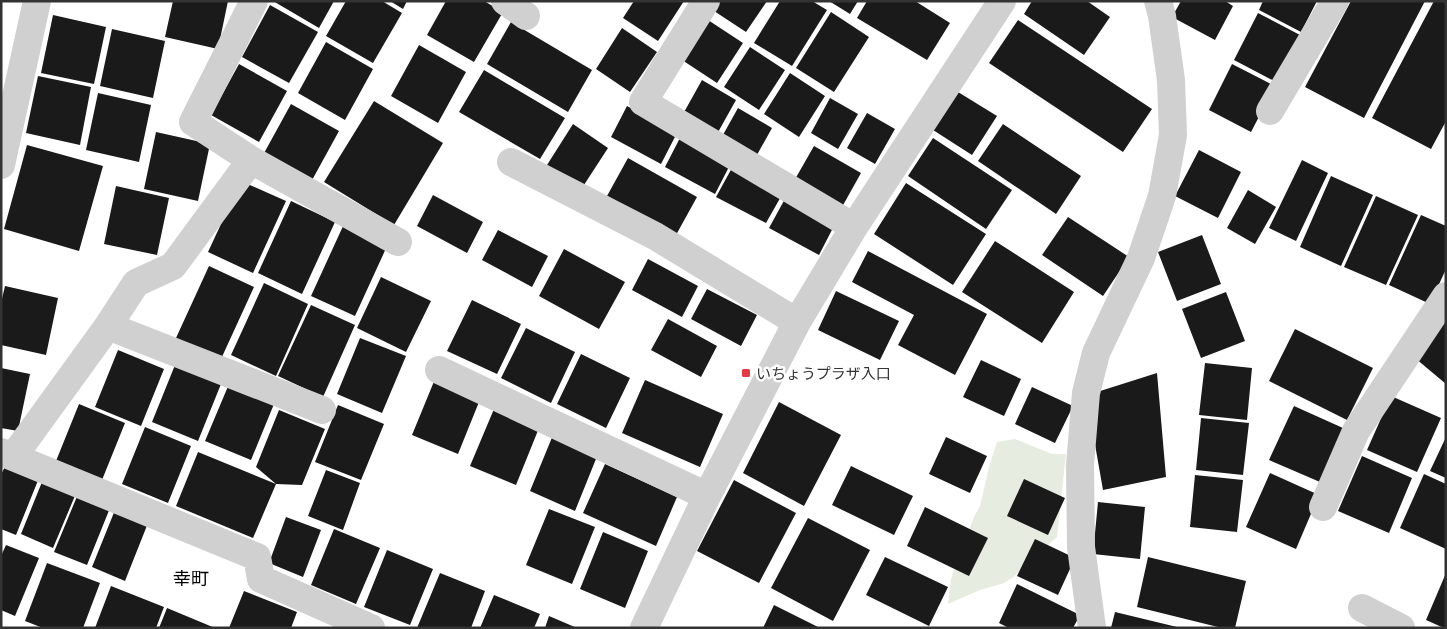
<svg xmlns="http://www.w3.org/2000/svg" width="1447" height="629" font-family="Barlow,'Noto Sans JP',sans-serif">
<style>
.green{fill:#e6ecdf}
.building{fill:#1a1a1a}
.lines{fill:none;stroke-linecap:round;stroke-linejoin:round}
.minor{stroke:#d0d0d0;stroke-width:28}
.poi-dot{fill:#e63946;stroke:#fff;stroke-width:2}
.labels{text-anchor:middle;dominant-baseline:central;stroke-width:5;stroke-linejoin:round;paint-order:stroke}
.poi-label{font-size:15px;fill:#333;stroke:#fff;text-anchor:start}
.quarter-label{font-size:18px;fill:#000;stroke:#fff}
</style>
<rect width="100%" height="100%" fill="#fff"/>
<path class="green" d="M1015,439L1052,454H1066L1057,537L1012,578L1004,583L980,590L948,604L951,579L974,517L980,506L989,467L997,442Z"/>
<path class="building" d="M173,1H228L218,49L165,37Z
M273,1H334L319,28Z
M346,1H382L402,13L373,63L326,36Z
M390,1H407L403,9Z
M446,1H484L503,12L474,62L427,35Z
M634,1H684L658,41L623,18Z
M716,1H767L746,32L711,9Z
M780,1H812L827,10L792,66L754,43Z
M829,1H858L850,14Z
M867,1H915L950,23L927,60L857,18Z
M1032,1H1087L1110,17L1084,55L1024,14Z
M1181,1H1225L1233,6L1215,40L1172,17Z
M1263,1H1317L1301,32L1259,10Z
M1351,1H1425L1364,118L1305,87Z
M1434,1H1442L1446,3V121L1431,149L1372,118Z
M270,5L318,32L289,83L242,57Z
M831,12L869,37L834,92L796,68Z
M1258,13L1300,35L1276,82L1234,60Z
M53,15L106,27L94,84L41,73Z
M708,20L743,43L717,83L682,60Z
M1018,20L1152,109L1123,152L989,63Z
M511,22L592,70L568,112L487,64Z
M622,28L657,52L630,92L596,69Z
M112,29L165,41L153,98L100,86Z
M326,42L373,69L345,120L298,93Z
M419,45L466,72L438,123L391,96Z
M750,47L785,70L759,110L724,87Z
M239,64L287,91L259,142L211,115Z
M1232,64L1275,86L1251,132L1209,110Z
M484,70L565,118L540,159L459,112Z
M790,73L825,96L799,137L764,114Z
M38,76L91,87L80,145L26,133Z
M702,80L736,100L717,134L683,114Z
M958,92L997,116L972,155L933,130Z
M98,93L151,105L139,162L86,150Z
M830,98L858,114L838,149L811,133Z
M374,101L443,143L394,225L324,182Z
M291,104L339,131L311,182L263,155Z
M627,106L677,133L661,164L611,137Z
M738,108L772,128L753,162L719,142Z
M867,113L895,129L875,164L847,148Z
M573,124L608,148L582,188L547,165Z
M1003,124L1081,176L1056,214L978,161Z
M156,132L210,144L198,201L144,189Z
M681,136L731,163L715,194L665,167Z
M933,138L1012,190L986,229L908,176Z
M27,145L103,166L79,251L4,229Z
M814,146L861,173L842,207L794,181Z
M1199,150L1241,172L1218,218L1175,196Z
M628,158L697,197L676,235L607,196Z
M1302,160L1328,173L1296,241L1269,228Z
M733,166L783,193L766,223L716,197Z
M1331,176L1373,195L1341,266L1300,247Z
M241,181L286,201L253,273L208,252Z
M906,183L986,234L953,285L874,234Z
M116,186L169,198L157,255L104,244Z
M1248,190L1276,207L1255,244L1227,228Z
M433,195L483,222L467,253L417,226Z
M1376,196L1418,215L1386,285L1344,267Z
M786,197L835,224L819,255L769,228Z
M291,201L335,222L302,294L258,273Z
M1421,215L1446,226V269L1430,304L1389,285Z
M1068,217L1129,257L1103,296L1042,255Z
M344,224L388,244L355,316L311,296Z
M498,230L548,256L532,287L482,260Z
M1202,235L1221,284L1177,301L1158,252Z
M995,241L1074,292L1042,343L962,292Z
M564,249L625,282L599,329L539,296Z
M868,251L987,314L955,375L898,345L914,315L852,282Z
M648,259L698,286L682,317L632,290Z
M209,266L254,287L221,359L176,338Z
M381,277L431,301L406,352L357,328Z
M264,283L308,304L276,376L231,355Z
M5,286L58,298L46,355L1,345V303Z
M707,289L757,315L741,346L691,319Z
M836,291L899,321L880,360L818,330Z
M1226,292L1245,341L1201,358L1182,309Z
M472,300L521,324L497,374L447,351Z
M311,305L355,325L323,397L278,376Z
M668,319L717,346L701,377L651,350Z
M1446,321V384L1415,358Z
M526,328L575,352L551,403L501,378Z
M1295,329L1373,368L1347,420L1269,381Z
M360,338L406,356L382,413L337,394Z
M118,350L164,369L141,426L95,407Z
M581,354L630,378L606,428L557,404Z
M981,360L1021,379L1004,416L963,397Z
M1205,363L1252,368L1247,420L1199,415Z
M175,365L221,384L198,441L152,422Z
M1,368L30,374L18,431L1,428Z
M1157,373L1166,477L1103,490L1093,433L1097,392Z
M435,379L481,397L458,454L412,435Z
M645,380L723,414L700,467L622,433Z
M229,384L274,404L251,460L205,441Z
M1032,387L1073,406L1055,443L1015,424Z
M1391,396L1441,418L1417,472L1367,450Z
M779,402L841,435L804,506L743,473Z
M79,404L125,423L102,480L56,461Z
M338,405L384,424L361,480L315,462Z
M1294,406L1343,428L1320,482L1269,460Z
M494,409L539,428L516,485L470,466Z
M279,410L325,429L302,485L276,484L253,538L176,506L198,452L276,484L256,467Z
M1201,418L1249,423L1243,475L1196,470Z
M145,427L191,446L168,503L122,484Z
M553,435L598,454L575,511L530,491Z
M946,437L987,456L970,493L929,474Z
M1446,437V478L1430,471Z
M1362,456L1412,478L1389,533L1338,511Z
M6,464L39,478L16,535L1,529V475Z
M605,464L677,497L656,546L583,513Z
M851,466L913,496L894,535L832,505Z
M326,470L360,483L343,530L308,516Z
M1270,473L1319,495L1296,549L1246,527Z
M1424,474L1446,484V549L1400,528Z
M1195,475L1243,480L1237,532L1190,527Z
M44,477L77,491L53,548L21,534Z
M1024,479L1065,498L1048,535L1007,516Z
M734,480L796,513L759,583L697,551Z
M78,494L110,508L87,565L54,552Z
M1098,502L1145,507L1140,559L1093,554Z
M925,507L988,538L969,576L907,546Z
M549,509L595,527L572,584L526,565Z
M115,510L148,523L125,581L92,567Z
M286,517L321,530L303,577L269,563Z
M808,518L870,550L833,621L771,588Z
M334,529L380,548L356,604L311,585Z
M603,532L648,551L625,608L580,589Z
M1035,539L1075,558L1058,595L1017,576Z
M6,545L39,558L15,616L1,610V556Z
M387,550L433,569L410,625L364,607Z
M885,557L948,587L929,626L866,595Z
M1148,557L1246,581L1235,628H1222L1137,607Z
M47,563L100,583L83,628H43L25,621Z
M440,573L485,591L471,628H417Z
M1446,573V628H1444L1426,620Z
M1017,584L1080,615L1073,628H1009L999,623Z
M111,586L164,607L156,628H95Z
M244,591L297,612L291,628H229Z
M494,595L540,614L534,628H480Z
M774,605L820,628H763Z
M167,608L215,628H159Z
M1115,612L1177,627V628H1111Z
M549,616L577,628H545Z"/>
<g class="lines">
<path class="minor" d="M505,1L526,16
M706,1L643,102L854,227
M1270,111L1335,1
M251,160L398,242
M511,162L655,236L797,322
M1,165L37,1
M108,326L322,410
M439,370L707,496
M1,452L257,557L261,579L371,628
M13,457L108,326L136,283L173,266L251,160L193,122L254,1
M1323,507L1356,431L1446,296
M1362,608L1401,628
M644,628L707,496L797,322L854,227L1002,1
M1092,628L1081,547L1080,465L1086,393L1096,353L1141,258L1162,196L1173,135L1171,80L1162,16L1158,1"/>
</g>
<rect class="poi-dot" x="741" y="368" width="10" height="10" rx="2.5"/>
<g class="labels">
<g class="poi-label">
<text x="756" y="373">いちょうプラザ入口</text>
</g>
<g class="quarter-label">
<text x="191" y="578">幸町</text>
</g>
</g>
<rect width="1447" height="629" fill="none" stroke="#333333" stroke-width="5"/>
</svg>
